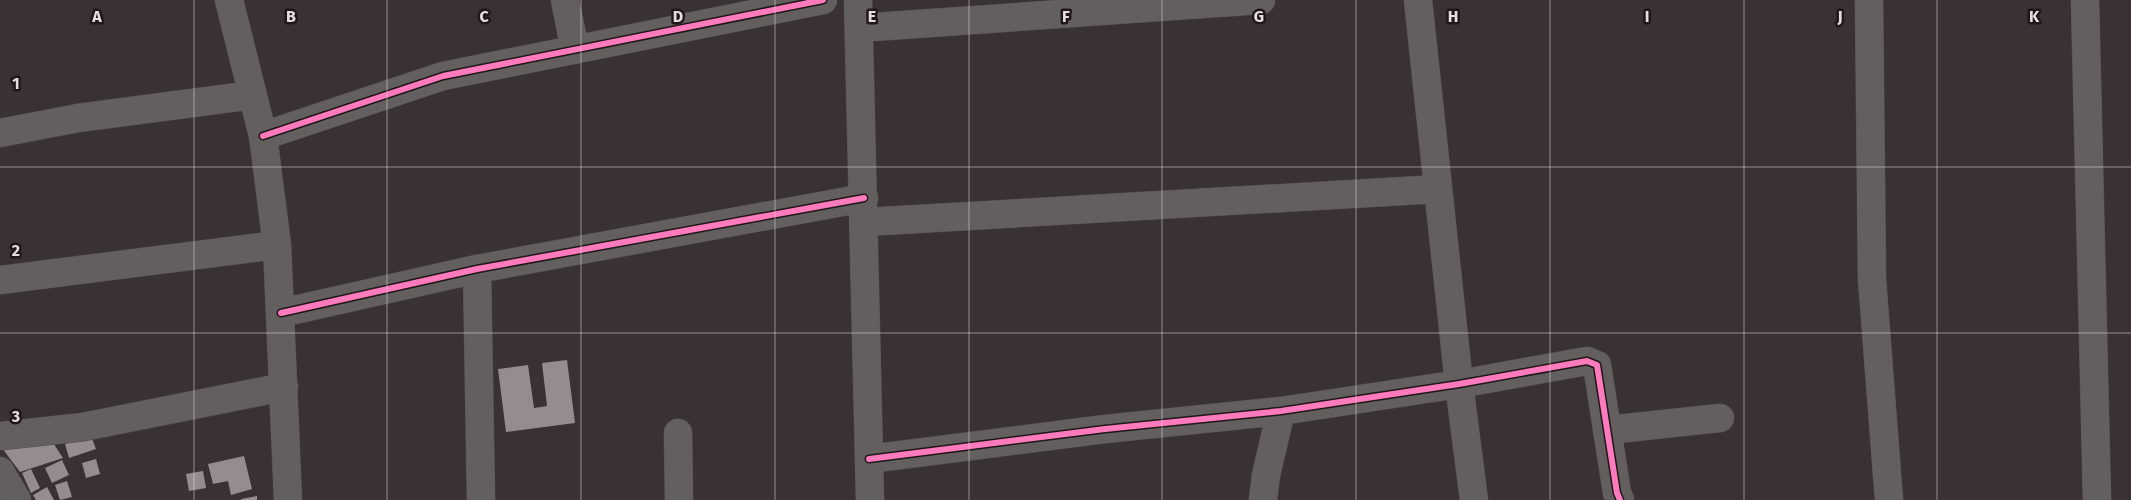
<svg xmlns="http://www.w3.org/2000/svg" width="2131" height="500" font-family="'Fira Sans',sans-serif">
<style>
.building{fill:#958c8d}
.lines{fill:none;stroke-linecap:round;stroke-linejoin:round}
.minor-casing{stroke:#554d4e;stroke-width:29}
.minor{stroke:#635f5f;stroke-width:28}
.cycleway-casing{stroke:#1f1718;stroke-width:9}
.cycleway{stroke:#fd7abc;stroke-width:6}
.grid{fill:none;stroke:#e8dddd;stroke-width:1;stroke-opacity:0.55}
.grid-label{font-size:16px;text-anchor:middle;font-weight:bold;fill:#e8dddd;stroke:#1f1718;stroke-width:5;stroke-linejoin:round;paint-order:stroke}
</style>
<rect width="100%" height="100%" fill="#3a3132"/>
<path class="building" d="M567,360L575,423L506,432L498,369L528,365L534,408L547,406L542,363Z
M48,435L63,458L20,472L2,448Z
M91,436L96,449L69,458L65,444Z
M244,456L252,489L231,495L228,481L213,484L208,464Z
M96,459L100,474L86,478L82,463Z
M62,460L69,475L52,483L45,468Z
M31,469L40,488L31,493L22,473Z
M203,471L206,488L189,491L186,474Z
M67,481L72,497L60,500L55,485Z
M47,487L54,500H36L33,495Z
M257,496V500H241V499Z"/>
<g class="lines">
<defs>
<path id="minor" d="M229,0L263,136L277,245L288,500
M565,0L575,50
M858,0L870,500
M1418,0L1459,384L1474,500
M1869,0L1872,279L1889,500
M2085,0L2097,500
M859,28L1261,0
M0,133L78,118L253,95
M263,136L443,76L823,0
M865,222L1438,189
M477,269L481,500
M0,280L277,245
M281,313L477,269L864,198
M1607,430L1720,418
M678,433L679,500
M0,436L83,427L284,387
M869,459L1105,429L1281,411L1459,384L1587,361L1597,365L1617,493L1620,500
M0,471L17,500
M1263,500L1266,475L1281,411"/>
</defs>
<use href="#minor" class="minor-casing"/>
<use href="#minor" class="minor"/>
<defs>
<path id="cycleway" d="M263,136L443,76L823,0
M281,313L477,269L864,198
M869,459L1105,429L1281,411L1459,384L1587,361L1597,365L1617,493L1620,500"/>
</defs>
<use href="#cycleway" class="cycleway-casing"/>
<use href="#cycleway" class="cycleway"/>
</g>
<path class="grid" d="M194,0V500M387,0V500M581,0V500M775,0V500M969,0V500M1162,0V500M1356,0V500M1550,0V500M1744,0V500M1937,0V500M0,167H2131M0,333H2131"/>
<g class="grid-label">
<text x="97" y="22">A</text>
<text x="291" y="22">B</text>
<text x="484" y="22">C</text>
<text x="678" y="22">D</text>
<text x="872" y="22">E</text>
<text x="1066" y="22">F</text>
<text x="1259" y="22">G</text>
<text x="1453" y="22">H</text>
<text x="1647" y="22">I</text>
<text x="1840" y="22">J</text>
<text x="2034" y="22">K</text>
<text x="16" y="89">1</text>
<text x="16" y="256">2</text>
<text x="16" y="422">3</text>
</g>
</svg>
